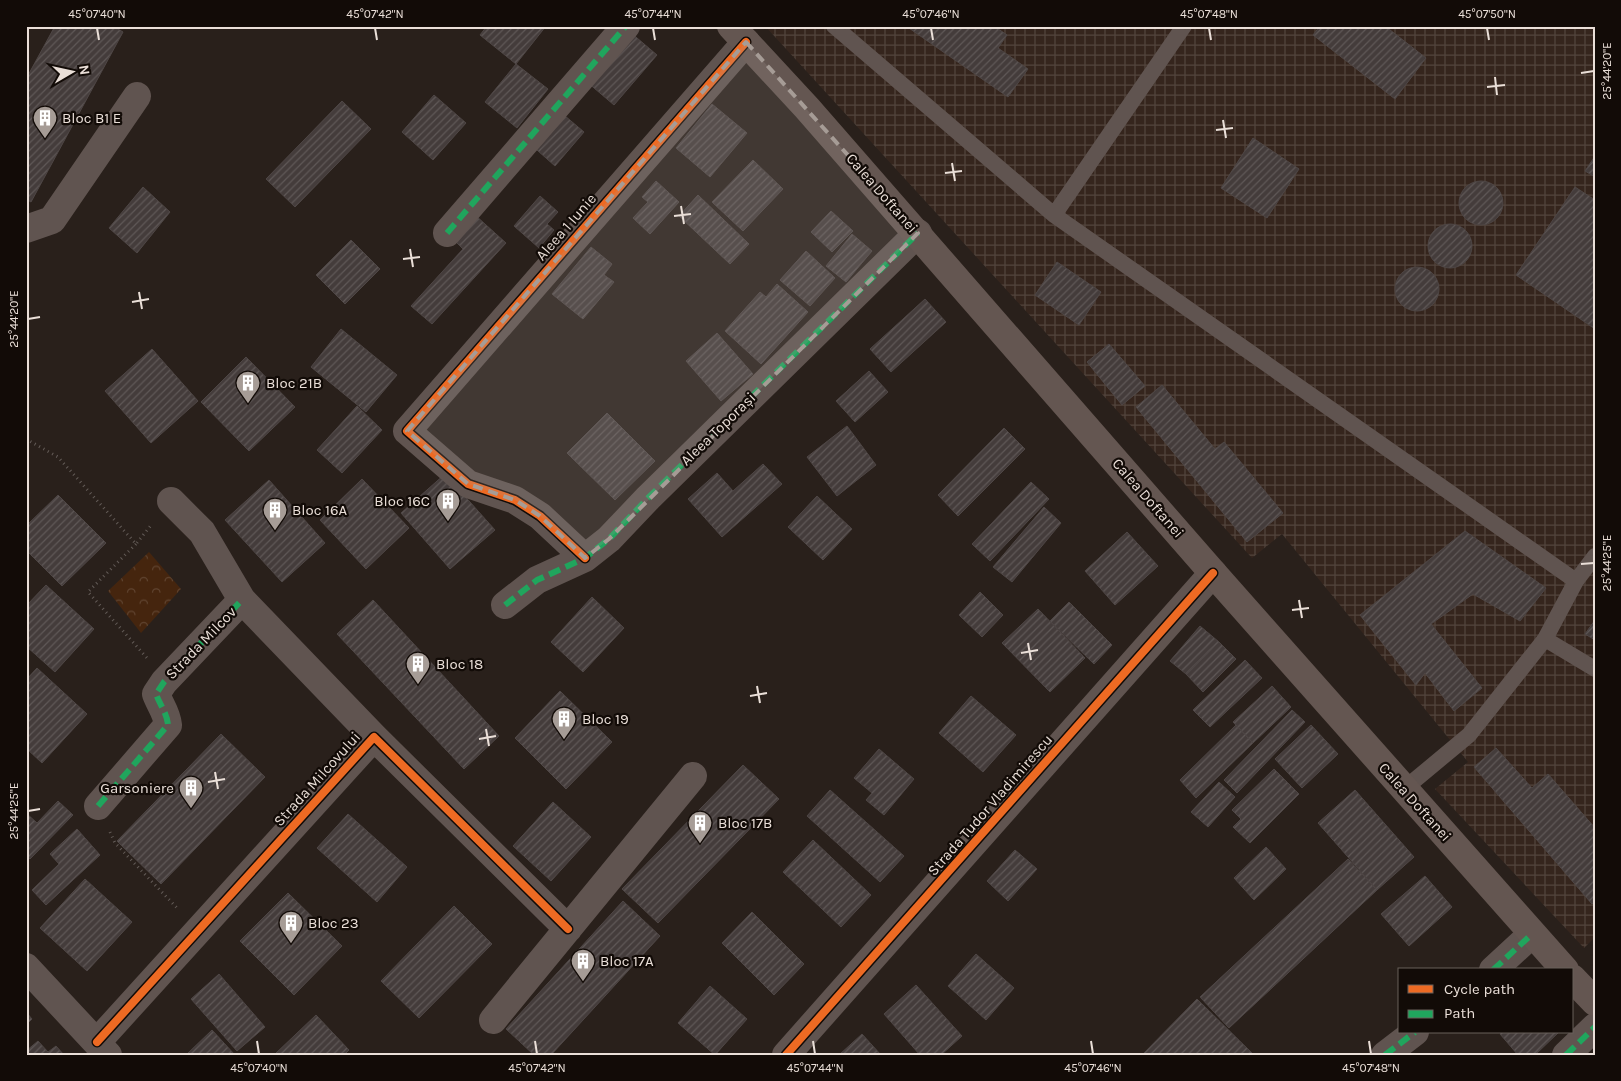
<svg xmlns="http://www.w3.org/2000/svg" width="1621" height="1081" font-family="Karla,sans-serif">
<style>
.industrial{fill:url(#industrial-grid)}
.park{fill:url(#park-crowns)}
.building{fill:url(#building-hatch);stroke:#4e4645}
.lines{fill:none;stroke-linecap:round;stroke-linejoin:round}
.path{stroke:#645c58;stroke-width:3;stroke-dasharray:1 4;stroke-linecap:butt}
.service{stroke:#605450;stroke-width:16}
.minor{stroke:#605450;stroke-width:28}
.tertiary{stroke:#605450;stroke-width:28}
.secondary{stroke:#645651;stroke-width:28}
.quiet{stroke:#20a55d;stroke-width:6;stroke-dasharray:12 6;stroke-linecap:butt}
.cycleway-casing{stroke:#120b07;stroke-width:11}
.cycleway{stroke:#ed6a23;stroke-width:8}
.marked{fill:#a69c96;fill-opacity:0.2;stroke:#a69c96;stroke-width:4;stroke-dasharray:10 6;stroke-linejoin:round}
.ticks{fill:none;stroke:#eadfd8;stroke-width:2}
.labels{text-anchor:middle;dominant-baseline:central;stroke-width:4.5;stroke-linejoin:round;paint-order:stroke}
.poi-label{font-size:15px;fill:#eadfd8;stroke:#120b07;text-anchor:start}
.street-label{font-size:15px;fill:#eadfd8;stroke:#120b07}
.neatline{fill:none;stroke:#eadfd8;stroke-width:2}
.ticks-label{font-size:12px;text-anchor:middle;fill:#eadfd8}
</style>
<defs>
<pattern id="industrial-grid" width="8" height="8" patternUnits="userSpaceOnUse" patternTransform="scale(1.25)"><rect width="8" height="8" fill="#35251d"/><path d="M0 4h8M4 0v8" fill="none" stroke="#52443d"/></pattern>
<pattern id="park-crowns" width="20" height="18" patternUnits="userSpaceOnUse" patternTransform="scale(1.25)"><rect width="20" height="18" fill="#45250e"/><path d="M2 6a3 3 0 1 1 6 0M12 15a3 3 0 1 1 6 0" fill="none" stroke="#604430"/></pattern>
<pattern id="building-hatch" width="6" height="6" patternUnits="userSpaceOnUse" patternTransform="scale(1.25)"><rect width="6" height="6" fill="#443c3b"/><path d="M-1 1l2-2M0 6l6-6M5 7l2-2" fill="none" stroke="#5f5857"/></pattern>
</defs>
<rect width="100%" height="100%" fill="#29201b"/>
<path class="industrial" d="M765,26H1595V937L1584,948L1435,789L1468,762L1282,534L1252,558Z"/>
<path class="park" d="M149,552L181,589L141,633L108,591Z"/>
<path class="building" d="M55,26H113L123,32L31,202L26,199V79Z
M487,26H546L516,64L480,35Z
M906,26H994L1007,35L998,48L1028,69L1008,97Z
M1320,26H1385L1426,58L1395,99L1313,35Z
M630,32L657,55L614,105L587,82Z
M516,64L548,89L517,128L485,102Z
M434,95L466,123L433,160L402,132Z
M342,101L371,129L295,207L266,179Z
M712,104L747,133L710,177L676,148Z
M558,110L584,132L555,166L529,143Z
M1253,138L1299,169L1267,218L1221,188Z
M1595,156V177L1585,171Z
M753,160L783,189L743,231L712,202Z
M656,181L679,202L650,234L633,218L648,202L642,197Z
M1459 203a22 22 0 1 1 44 0a22 22 0 1 1-44 0Z
M143,187L170,212L137,253L109,228Z
M1575,187L1595,200V329L1516,275Z
M698,195L749,244L730,264L679,216Z
M540,196L558,212L547,224L554,230L539,248L514,226Z
M831,211L853,231L832,252L811,232Z
M475,215L506,243L432,324L411,306L463,249L453,239Z
M1428 246a22 22 0 1 1 44 0a22 22 0 1 1-44 0Z
M852,234L872,251L846,282L826,266Z
M351,240L380,269L345,304L316,275Z
M591,247L612,264L604,275L614,282L583,319L552,294Z
M806,251L835,278L810,306L780,280Z
M1057,262L1101,292L1079,325L1035,295Z
M1395 289a22 22 0 1 1 44 0a22 22 0 1 1-44 0Z
M777,284L808,312L761,364L725,331L760,292L766,297Z
M925,299L946,322L891,372L870,349Z
M341,329L397,375L366,412L311,367Z
M717,333L753,374L721,401L686,361Z
M1109,344L1145,386L1122,405L1087,362Z
M152,349L198,401L151,443L105,391Z
M246,357L295,407L249,451L201,402Z
M869,371L888,392L855,422L836,401Z
M1162,385L1215,449L1224,442L1283,513L1247,542L1136,407Z
M357,406L382,430L342,473L317,450Z
M607,413L655,461L615,500L567,453Z
M847,426L876,465L837,496L807,457Z
M1004,428L1025,449L958,516L938,495Z
M763,464L782,484L722,537L688,499L717,473L733,491Z
M445,474L495,530L450,569L401,513Z
M362,479L409,528L366,569L320,520Z
M269,480L325,543L282,582L225,520Z
M1031,482L1049,499L990,561L972,544Z
M58,495L106,543L62,586L26,550V526Z
M817,496L852,529L823,560L788,527Z
M1044,507L1061,523L1012,582L993,567Z
M1465,531L1546,588L1520,621L1473,594L1431,624L1482,688L1454,711L1425,673L1416,685L1360,615Z
M1127,532L1158,566L1115,605L1085,571Z
M46,585L94,629L55,672L26,646V606Z
M980,592L1003,615L982,637L959,615Z
M592,597L624,628L583,672L551,642Z
M373,600L499,736L464,769L337,634Z
M1069,602L1112,645L1094,664L1050,621Z
M1038,609L1085,658L1050,692L1002,643Z
M1595,620V640L1585,634Z
M1200,626L1219,642L1186,674L1170,661Z
M1219,642L1236,659L1203,692L1186,674Z
M1245,660L1262,678L1210,727L1193,710Z
M37,668L87,714L42,763L26,748V680Z
M1272,686L1291,707L1253,743L1233,722Z
M560,691L612,742L566,789L515,738Z
M971,696L1016,735L983,772L939,733Z
M1292,710L1305,722L1237,793L1224,780Z
M1236,725L1253,743L1196,798L1180,780Z
M1311,725L1338,754L1302,788L1275,759Z
M221,734L265,777L161,884L117,841Z
M1496,748L1532,788L1548,774L1595,828V901L1592,904L1474,767Z
M879,749L914,779L884,815L866,800L872,793L854,778Z
M743,765L779,799L658,923L622,889Z
M1274,769L1299,794L1250,843L1233,827L1241,819L1232,810Z
M1219,782L1235,797L1208,827L1191,812Z
M830,790L904,856L880,882L807,816Z
M1355,790L1414,857L1377,890L1318,823Z
M58,801L73,815L30,859L26,855V813L37,823Z
M553,802L591,837L551,881L513,846Z
M348,814L407,867L377,902L317,848Z
M77,829L100,855L46,905L32,890L59,864L50,854Z
M813,840L871,895L841,927L783,872Z
M1266,847L1286,869L1254,900L1234,878Z
M1015,850L1037,869L1008,901L987,881Z
M1348,859L1377,890L1229,1028L1200,997Z
M1425,876L1452,907L1409,946L1381,914Z
M85,879L132,922L87,971L40,928Z
M288,893L342,946L294,995L240,941Z
M623,901L660,936L551,1055H534L506,1029Z
M454,906L492,944L419,1018L381,981Z
M752,912L804,964L774,995L722,943Z
M976,954L1014,988L986,1020L948,986Z
M219,974L265,1027L237,1051L191,999Z
M916,985L962,1036L941,1055H920L884,1014Z
M710,986L747,1019L715,1055L678,1023Z
M1197,999L1254,1055H1142Z
M26,1012L32,1019L26,1025Z
M316,1015L349,1050L344,1055H274Z
M212,1030L235,1055H186Z
M1502,1032H1559L1535,1055H1518L1500,1034Z
M862,1034L881,1055H839Z
M38,1041L48,1052L56,1046L64,1055H26V1051Z"/>
<g class="lines">
<path class="path" d="M26,439L58,457L136,544L152,524
M136,544L88,592L148,659
M110,832L115,843L178,909"/>
<path class="service" d="M834,26L1054,215L1576,581
M1054,215L1184,26
M1545,639L1595,669
M1404,789L1469,735L1545,639L1576,581L1595,556"/>
<path class="minor" d="M26,229L52,220L137,96
M447,233L626,26
M171,501L202,532L242,600L374,737
M585,558L540,516L515,500L468,484L407,431L746,42
M505,605L537,580L585,558L609,539L648,498L918,233
M98,806L168,725C167,713 160,705 156,694L164,682L242,600
M1493,970L1532,934
M493,1020L693,776
M97,1042L374,737L568,929
M1385,1055L1415,1032
M1566,1055L1595,1027"/>
<path class="tertiary" d="M26,967L108,1055
M786,1055L1213,573"/>
<path class="secondary" d="M731,26L807,108L1213,573L1565,970
M1572,978L1595,1002"/>
<path class="quiet" d="M447,233L626,26
M505,605L537,580L585,558L609,539L648,498L918,233
M98,806L168,725C167,713 160,705 156,694L164,682L242,600
M1493,970L1532,934
M1385,1055L1415,1032
M1566,1055L1595,1027"/>
<defs>
<path id="cycleway" d="M585,558L540,516L515,500L468,484L407,431L746,42
M97,1042L374,737L568,929
M786,1055L1213,573"/>
</defs>
<use href="#cycleway" class="cycleway-casing"/>
<use href="#cycleway" class="cycleway"/>
</g>
<path class="marked" d="M746,42L918,233L609,539L585,558L540,516L515,500L468,484L407,431Z"/>
<path class="ticks" d="M97,28L99,40M375,28L377,40M653,28L655,40M931,28L933,40M1209,28L1211,40M1487,28L1489,40M1581,73L1594,71M1495,77L1497,95M1487,87L1505,85M1223,120L1226,138M1216,130L1233,128M952,163L955,181M945,173L962,171M681,206L684,224M674,216L691,214M410,249L413,267M403,259L420,257M139,292L142,309M132,302L149,299M28,319L40,317M1581,564L1594,563M1299,600L1302,618M1292,610L1309,608M1028,643L1031,660M1021,653L1038,650M757,686L760,703M750,696L767,693M486,729L489,746M479,739L496,736M215,772L218,789M208,782L225,779M28,811L40,809M257,1041L259,1054M535,1041L537,1054M813,1041L815,1054M1091,1041L1093,1054M1369,1041L1371,1054"/>
<defs>
<symbol id="building-pin" viewBox="-11 -11 22 30"><path d="M0 17L-7.5 6A9.5 9.5 0 1 1 7.5 6Z" fill="#a69c96" stroke="#120b07"/><path d="M-4-6H4V6H1V3H-1V6H-4ZM-2.5-4.3h1.7v1.8h-1.7ZM.8-4.3h1.7v1.8H.8ZM-2.5-1h1.7V.8h-1.7ZM.8-1h1.7V.8H.8Z" fill="#fff"/></symbol>
</defs>
<g fill-rule="evenodd">
<use href="#building-pin" x="31" y="104" width="28" height="38"/>
<use href="#building-pin" x="234" y="369" width="28" height="38"/>
<use href="#building-pin" x="434" y="487" width="28" height="38"/>
<use href="#building-pin" x="261" y="496" width="28" height="38"/>
<use href="#building-pin" x="404" y="650" width="28" height="38"/>
<use href="#building-pin" x="550" y="705" width="28" height="38"/>
<use href="#building-pin" x="177" y="774" width="28" height="38"/>
<use href="#building-pin" x="686" y="809" width="28" height="38"/>
<use href="#building-pin" x="277" y="909" width="28" height="38"/>
<use href="#building-pin" x="569" y="947" width="28" height="38"/>
</g>
<g class="labels">
<g class="poi-label">
<text x="62" y="118">Bloc B1 E</text>
<text x="266" y="383">Bloc 21B</text>
<text x="430" y="501" text-anchor="end">Bloc 16C</text>
<text x="292" y="510">Bloc 16A</text>
<text x="436" y="664">Bloc 18</text>
<text x="582" y="719">Bloc 19</text>
<text x="174" y="788" text-anchor="end">Garsoniere</text>
<text x="718" y="823">Bloc 17B</text>
<text x="308" y="923">Bloc 23</text>
<text x="600" y="961">Bloc 17A</text>
</g>
<g class="street-label">
<text transform="translate(882 193) rotate(49)">Calea Doftanei</text>
<text transform="translate(566 227) rotate(-49)">Aleea 1 Iunie</text>
<text transform="translate(718 429) rotate(-44)">Aleea Toporași</text>
<text transform="translate(1148 498) rotate(49)">Calea Doftanei</text>
<text transform="translate(201 643) rotate(-46)">Strada Milcov</text>
<text transform="translate(317 779) rotate(-48)">Strada Milcovului</text>
<text transform="translate(1415 802) rotate(48)">Calea Doftanei</text>
<text transform="translate(990 805) rotate(-49)">Strada Tudor Vladimirescu</text>
</g>
</g>
<rect width="1621" height="1081" fill="none" stroke="#120b07" stroke-width="55"/>
<rect x="1398" y="968" width="175" height="65" fill="#120b07" stroke="#68605b"/>
<rect x="1408" y="985" width="25" height="8" fill="#ed6a23" stroke="#68605b"/>
<text x="1444" y="994" font-size="15" fill="#eadfd8">Cycle path</text>
<rect x="1408" y="1010" width="25" height="8" fill="#20a55d" stroke="#68605b"/>
<text x="1444" y="1018" font-size="15" fill="#eadfd8">Path</text>
<g transform="translate(72 72) rotate(81)" stroke="#120b07" stroke-width="4" paint-order="stroke">
<path d="M0-4L9 19L0 12L-9 19Z" fill="#eadfd8"/>
<text y="-8" font-size="14" font-weight="bold" text-anchor="middle" fill="#eadfd8">N</text>
</g>
<rect x="28" y="28" width="1566" height="1026" class="neatline"/>
<g class="ticks-label">
<text x="97" y="18">45°07'40"N</text>
<text x="375" y="18">45°07'42"N</text>
<text x="653" y="18">45°07'44"N</text>
<text x="931" y="18">45°07'46"N</text>
<text x="1209" y="18">45°07'48"N</text>
<text x="1487" y="18">45°07'50"N</text>
<text transform="translate(1607 71) rotate(-90)" y="4">25°44'20"E</text>
<text transform="translate(14 319) rotate(-90)" y="4">25°44'20"E</text>
<text transform="translate(1607 563) rotate(-90)" y="4">25°44'25"E</text>
<text transform="translate(14 811) rotate(-90)" y="4">25°44'25"E</text>
<text x="259" y="1072">45°07'40"N</text>
<text x="537" y="1072">45°07'42"N</text>
<text x="815" y="1072">45°07'44"N</text>
<text x="1093" y="1072">45°07'46"N</text>
<text x="1371" y="1072">45°07'48"N</text>
</g>
</svg>
